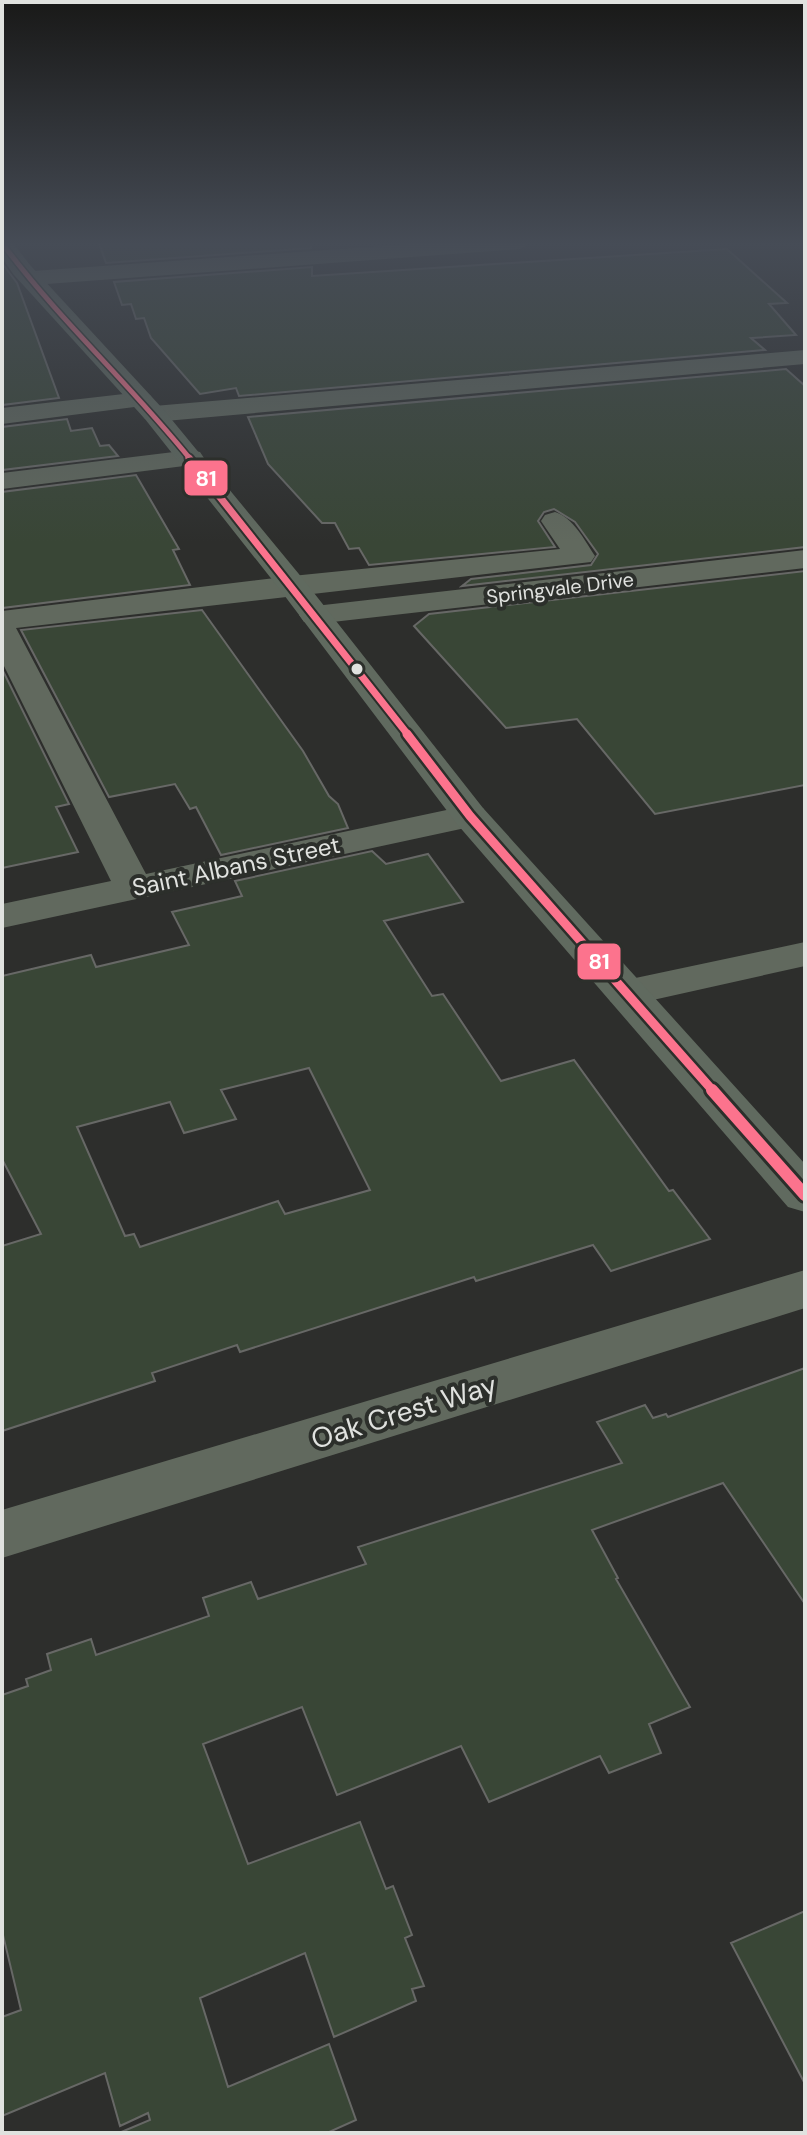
<svg xmlns="http://www.w3.org/2000/svg" width="807" height="2135" font-family="'DM Sans',sans-serif">
<style>
.building{fill:#394636;stroke:#676866;stroke-width:2;fill-rule:evenodd}
.lines{fill:none;stroke-linecap:round;stroke-linejoin:round}
.minor{fill:#61695e;fill-rule:evenodd}
.major{fill:#606a5f;fill-rule:evenodd}
.bus-1-far3-casing{stroke:#2c2f2b;stroke-width:8}
.bus-1-far2-casing{stroke:#2c2f2b;stroke-width:11}
.bus-1-far1-casing{stroke:#2c2f2b;stroke-width:14}
.bus-1-casing{stroke:#2c2f2b;stroke-width:18}
.bus-1-far3{stroke:#fc738d;stroke-width:5}
.bus-1-far2{stroke:#fc738d;stroke-width:7}
.bus-1-far1{stroke:#fc738d;stroke-width:9}
.bus-1{stroke:#fc738d;stroke-width:12}
.bus-dot{fill:#e0e2df;stroke:#2c2f2b;stroke-width:3}
.labels{text-anchor:middle;dominant-baseline:central;stroke-width:8;stroke-linejoin:round;paint-order:stroke}
.far-street-label{font-size:20px;fill:#e0e2df;stroke:#2c2f2b}
.street-label{font-size:24px;fill:#e0e2df;stroke:#2c2f2b}
.near-street-label{font-size:28px;fill:#e0e2df;stroke:#2c2f2b}
.line-badge{stroke:#2c2f2b;stroke-width:3}
.badge-label{font-size:22px;text-anchor:middle;font-weight:bold;fill:#fff}
</style>
<rect width="100%" height="100%" fill="#2d2e2c"/>
<path class="building" d="M99,243H311V248L106,263Z
M727,249L787,303L769,304L796,335L751,338L765,350L239,396L236,388L200,394L151,338L144,318L136,319L131,304L122,305L114,282L312,267V276Z
M2,263L17,283L59,398L2,405Z
M786,369L805,386V547L462,586L471,579L591,565L598,554L575,522L554,509L544,512L538,521L555,547L369,565L359,548L349,549L335,523H322L268,464L248,417Z
M67,419L71,431L92,428L100,446L109,445L118,456L2,470V427Z
M136,475L179,549L173,550L190,585L2,608V492Z
M805,571V785L655,814L577,719L506,728L414,626L429,614Z
M202,610L303,751L329,796L338,804L348,828L221,855L196,807L190,809L175,784L109,797L21,630Z
M2,669L69,804L56,807L78,852L2,868Z
M372,851L386,864L428,854L463,902L384,921L432,996L443,994L501,1081L574,1060L669,1191L673,1190L710,1239L611,1271L593,1245L476,1281L474,1277L240,1352L237,1345L152,1373L155,1381L2,1431V1246L41,1234L2,1159V976L91,955L96,967L189,945L172,912L242,896L235,881ZM309,1068L370,1190L285,1214L278,1201L140,1247L134,1234L125,1236L77,1127L170,1102L184,1133L236,1119L221,1090Z
M805,1368V1604L723,1483L592,1530L618,1578L616,1579L690,1707L649,1724L661,1753L609,1773L600,1756L489,1802L461,1746L337,1795L302,1707L203,1744L248,1864L360,1822L386,1889L393,1886L412,1935L405,1938L424,1986L412,1989L416,2001L334,2037L305,1953L200,1998L228,2087L329,2044L356,2120L327,2133H119L150,2120L148,2113L120,2126L105,2073L2,2116V2017L21,2010L2,1931V1695L28,1686L26,1679L51,1670L47,1654L91,1639L96,1655L209,1616L203,1598L251,1582L258,1599L366,1564L358,1547L622,1463L597,1422L645,1405L653,1418L666,1414L668,1417Z
M805,1911V2084L731,1943Z"/>
<g class="lines">
<path class="minor" d="M426,243H530L520,249L33,285L22,278L33,271Z
M805,350V364L154,422L145,419L141,414L145,409L154,406Z
M141,392L150,395L154,400L150,405L2,424V408Z
M190,450L200,452L204,458L200,464L2,489V473Z
M555,512C573,517 585,541 595,556L591,562L16,628L146,874L470,805L483,808L488,816L483,824L470,827L2,928V904L111,881L2,662V611L292,576L560,549L541,521L545,515Z
M805,550V568L315,624L304,622L299,615L304,608L315,606Z
M805,942V966L626,1006L611,1002L605,993L611,984L626,980Z
M805,1270V1308L2,1558V1510Z"/>
<path class="major" d="M2,243H13L30,265L163,409L303,579L483,808L805,1164V1212L788,1207L457,824L281,591L145,419L14,275L2,258Z"/>
<defs>
<path id="bus-1-far3" d="M2,243C59,320 131,385 191,460"/>
<path id="bus-1-far2" d="M189,458L409,736"/>
<path id="bus-1-far1" d="M407,734L470,816L714,1092"/>
<path id="bus-1" d="M712,1090L805,1195"/>
</defs>
<use href="#bus-1-far3" class="bus-1-far3-casing"/>
<use href="#bus-1-far2" class="bus-1-far2-casing"/>
<use href="#bus-1-far1" class="bus-1-far1-casing"/>
<use href="#bus-1" class="bus-1-casing"/>
<use href="#bus-1-far3" class="bus-1-far3"/>
<use href="#bus-1-far2" class="bus-1-far2"/>
<use href="#bus-1-far1" class="bus-1-far1"/>
<use href="#bus-1" class="bus-1"/>
</g>
<linearGradient id="sky" x2="0" y2="1"><stop stop-color="#191918"/><stop offset="0.45" stop-color="#464c56"/><stop offset="1" stop-color="#464c56" stop-opacity="0"/></linearGradient>
<rect width="807" height="542" fill="url(#sky)"/>
<circle class="bus-dot" cx="357" cy="669" r="7"/>
<g class="labels">
<g class="far-street-label">
<text transform="translate(560 588) rotate(-7)">Springvale Drive</text>
</g>
<g class="street-label">
<text transform="translate(236 866) rotate(-12)">Saint Albans Street</text>
</g>
<g class="near-street-label">
<text transform="translate(404 1412) rotate(-17)">Oak Crest Way</text>
</g>
</g>
<g class="line-badge">
<rect x="183" y="459" width="46" height="38" rx="8" fill="#fc738d"/>
<rect x="576" y="942" width="46" height="39" rx="8" fill="#fc738d"/>
</g>
<g class="badge-label">
<text x="206" y="486">81</text>
<text x="599" y="969">81</text>
</g>
<rect width="807" height="2135" fill="none" stroke="#e0e2df" stroke-width="8"/>
</svg>
